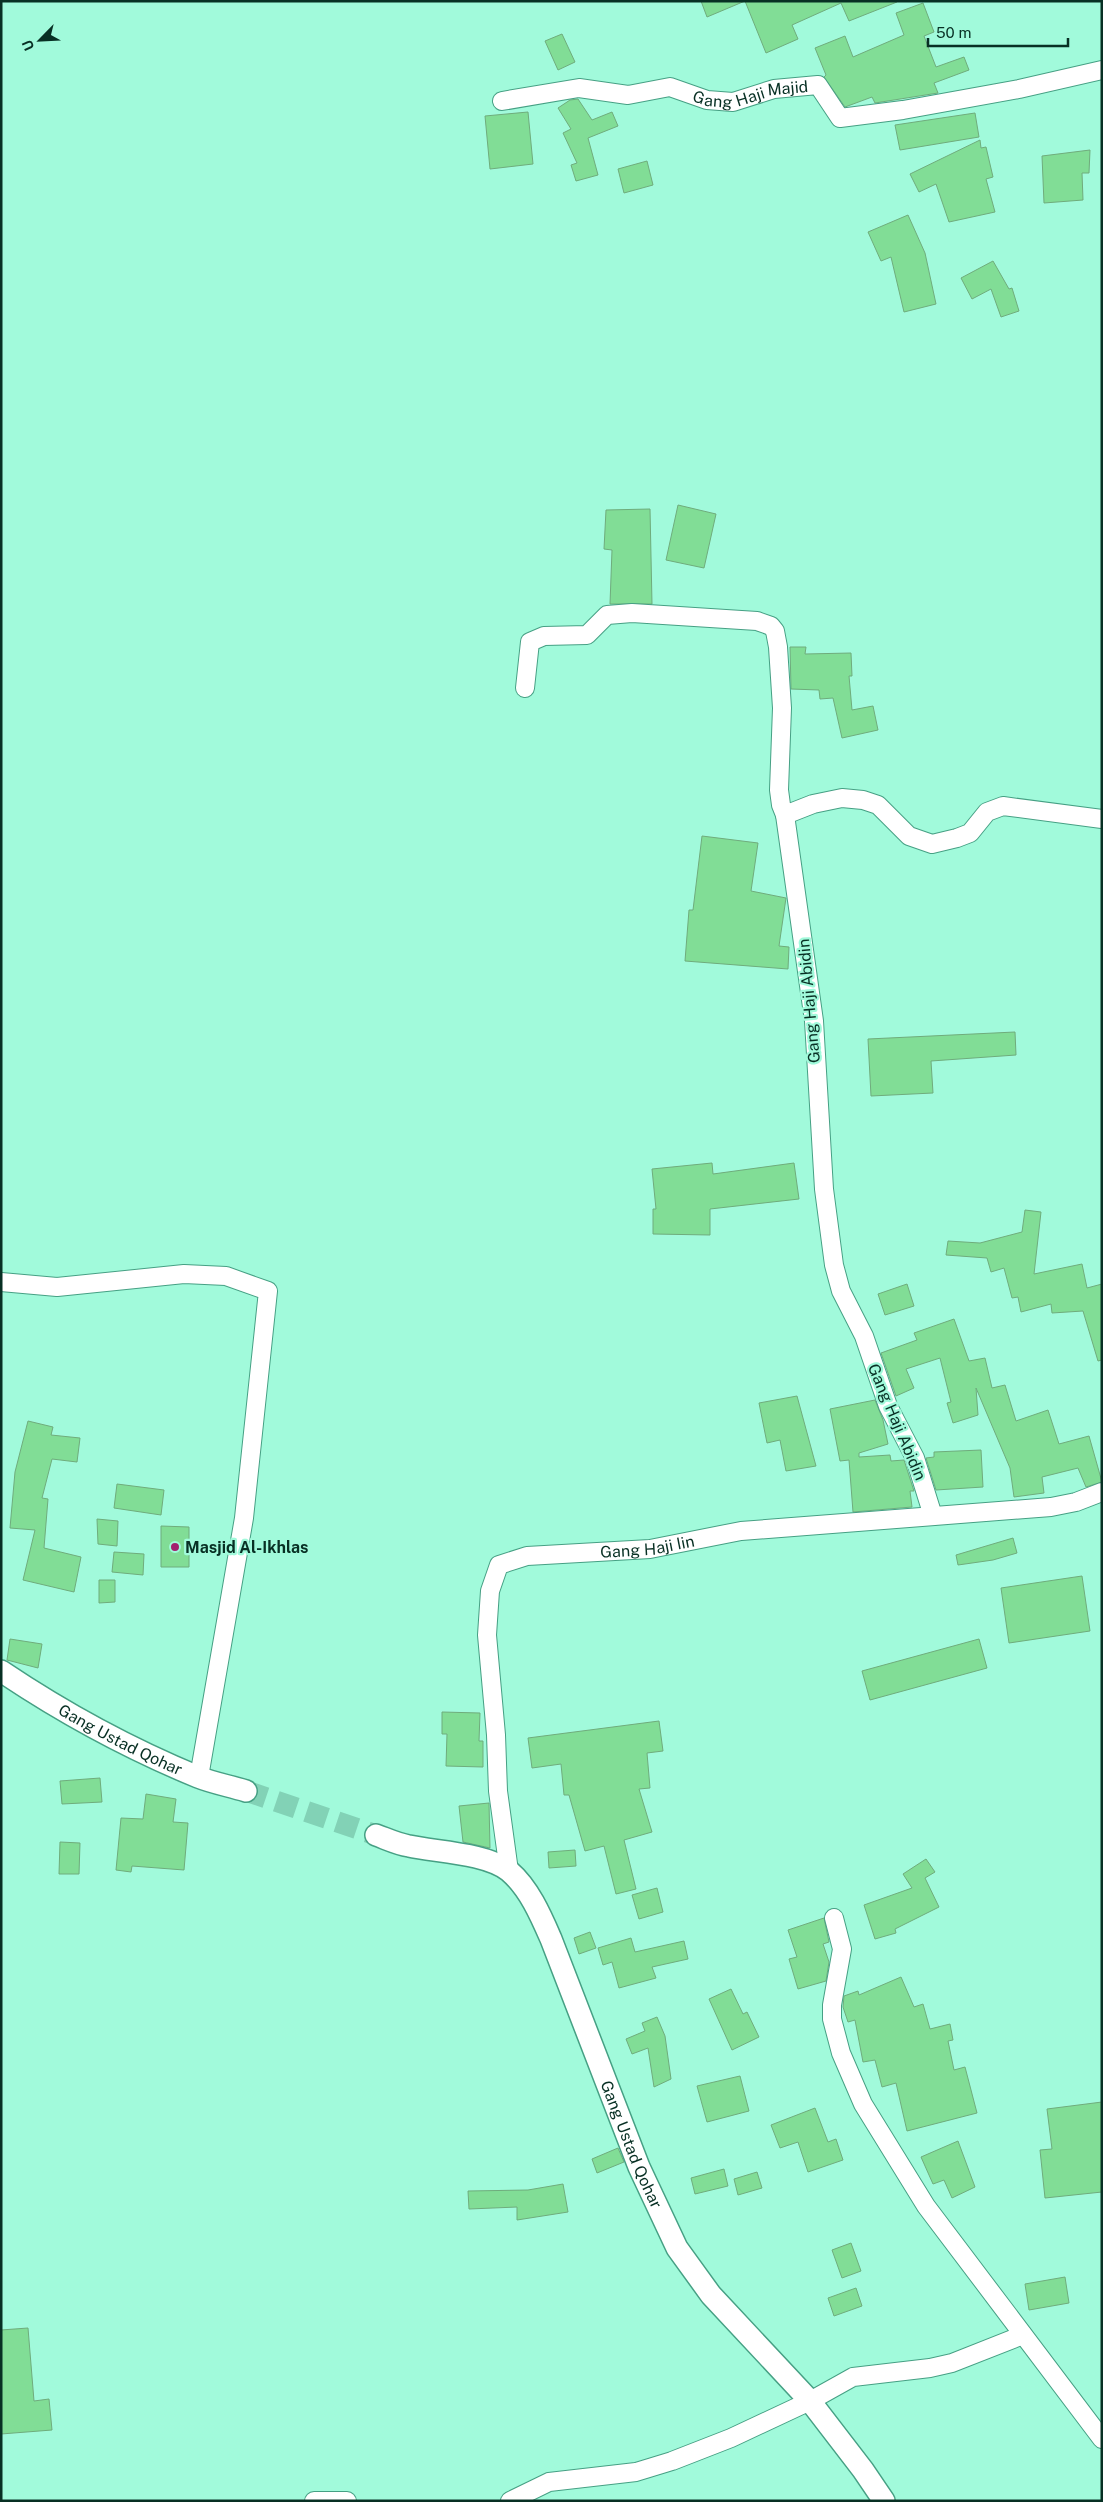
<svg xmlns="http://www.w3.org/2000/svg" width="1103" height="2502" font-family="'Public Sans',sans-serif">
	<style>
		.building { fill: #81dd96; stroke: #6fac7c }
		.lines { fill: none; stroke-linecap: round; stroke-linejoin: round }
		.tertiary-tunnel { stroke: #82d2b6; stroke-width: 21; stroke-dasharray: 21 11; stroke-linecap: butt }
		.minor-casing { stroke: #46a084; stroke-width: 20 }
		.tertiary-casing { stroke: #46a084; stroke-width: 24 }
		.minor { stroke: #fff; stroke-width: 18 }
		.tertiary { stroke: #fff; stroke-width: 21 }
		.poi-dot { fill: #a31f6e; stroke: #a1fadb; stroke-width: 2 }
		.labels { text-anchor: middle; dominant-baseline: central; stroke-width: 4.5; stroke-linejoin: round; paint-order: stroke }
		.street-label { font-size: 16px; fill: #083024; stroke: #a1fadb }
		.poi-label { font-size: 16px; font-weight: bold; fill: #083024; stroke: #a1fadb; text-anchor: start }
	</style>
	<rect width="100%" height="100%" fill="#a1fadb"/>
	<path class="building" d="M701,1H897V2L849,21L841,3L792,25L798,39L766,53L745,1L707,17Z
		M923,3L934,32L924,36L936,67L964,57L969,70L934,83L938,93L875,103L872,97L845,107L824,77L826,75L815,48L845,36L853,57L904,35L896,13Z
		M562,34L575,62L558,70L545,41Z
		M578,99L592,120L612,112L618,126L588,138L598,175L576,181L571,165L577,163L563,133L571,129L558,108L570,100Z
		M528,112L533,164L490,169L485,116Z
		M975,113L979,137L900,150L895,125Z
		M980,140L981,148L986,147L993,177L986,179L995,212L949,222L936,184L919,192L910,174Z
		M1090,150L1089,173H1082L1083,200L1044,203L1042,156Z
		M647,161L653,185L624,193L618,169Z
		M908,215L925,253L936,304L904,312L891,257L881,261L868,232Z
		M993,261L1009,289L1012,288L1019,311L1001,317L991,289L972,299L961,278Z
		M678,505L716,514L704,568L666,560Z
		M650,509L652,604H610L612,550L604,549L606,510Z
		M790,647H806L805,654L851,653L852,676H849L852,710L873,706L878,730L842,738L833,698L820,699L819,690L791,689Z
		M702,836L758,843L751,891L786,898L779,946L789,947L788,969L685,961L689,910H693Z
		M1015,1032L1016,1055L931,1061L933,1093L871,1096L868,1039Z
		M712,1163L713,1174L794,1163L799,1199L710,1209V1235L653,1234V1209H656L652,1169Z
		M1025,1210L1041,1212L1034,1274L1082,1264L1087,1288L1102,1284V1360L1098,1361L1083,1311L1052,1313L1051,1304L1021,1312L1018,1297L1012,1298L1004,1268L991,1272L987,1258L946,1255L948,1241L980,1243L1022,1232Z
		M907,1284L914,1306L885,1315L878,1294Z
		M954,1319L969,1361L985,1358L992,1388L1005,1385L1016,1421L1048,1410L1059,1444L1089,1436L1102,1482L1086,1487L1078,1468L1042,1477L1044,1493L1014,1497L1010,1468L976,1388L978,1415L953,1423L947,1403L951,1402L940,1358L906,1369L914,1388L896,1396L881,1353L917,1340L914,1333Z
		M797,1396L816,1466L786,1471L780,1440L767,1443L759,1403Z
		M875,1400L883,1420L888,1444L859,1453V1457L890,1455L891,1461L904,1460L914,1491H910L912,1507L853,1512L849,1460L840,1461L830,1409Z
		M28,1421L53,1427L51,1435L80,1438L77,1462L52,1459L42,1498L48,1499L44,1548L81,1557L74,1592L23,1580L35,1530L10,1528L15,1472Z
		M981,1450L983,1487L936,1490L926,1458L934,1457V1452Z
		M117,1484L164,1490L161,1515L114,1508Z
		M97,1519L118,1521L117,1546L98,1544Z
		M161,1526L189,1527V1567H161Z
		M1013,1538L1017,1553L993,1560L958,1565L956,1555Z
		M114,1552L144,1554L143,1575L112,1572Z
		M1082,1576L1090,1631L1009,1643L1001,1588Z
		M99,1580H115V1602L99,1603Z
		M10,1639L42,1644L38,1668L7,1660Z
		M979,1639L987,1668L870,1700L862,1671Z
		M442,1712L480,1713L479,1741H483V1767L446,1766L447,1734H442Z
		M659,1721L663,1751L647,1753L650,1788L639,1789L652,1832L624,1840L636,1889L616,1894L604,1846L585,1851L569,1795H564L561,1764L532,1768L528,1738Z
		M100,1778L102,1802L62,1804L60,1781Z
		M146,1794L176,1799L173,1822L188,1823L184,1870L132,1866L131,1872L116,1870L121,1818L143,1819Z
		M489,1803L490,1848L463,1842L459,1806Z
		M60,1842L80,1843L79,1874H59Z
		M575,1850L576,1866L549,1868L548,1852Z
		M926,1859L935,1872L925,1878L939,1907L895,1929L896,1933L875,1939L864,1905L912,1888L903,1874Z
		M657,1888L663,1912L639,1919L632,1895Z
		M824,1918L829,1942L823,1944L829,1962L826,1981L798,1989L789,1959L797,1957L788,1930Z
		M590,1932L596,1948L579,1954L574,1938Z
		M631,1938L635,1952L684,1941L688,1959L652,1967L656,1978L619,1988L612,1962L603,1965L598,1948Z
		M901,1977L914,2007L923,2004L930,2029L950,2024L953,2040L948,2041L954,2070L965,2067L977,2113L907,2131L896,2083L882,2087L875,2060L863,2062L855,2020L848,2022L843,2007L844,1996L858,1991L859,1995Z
		M731,1989L743,2014L747,2012L759,2037L732,2050L709,1999Z
		M657,2017L665,2036L671,2079L654,2087L648,2048L632,2054L626,2039L645,2031L642,2023Z
		M740,2076L749,2111L707,2122L697,2086Z
		M1102,2102V2192L1045,2198L1040,2150L1052,2149L1047,2109Z
		M815,2108L828,2142L836,2139L843,2160L808,2172L798,2142L780,2148L771,2125Z
		M958,2141L975,2187L952,2198L944,2180L933,2184L921,2157Z
		M618,2148L624,2162L597,2173L592,2159Z
		M724,2169L728,2186L695,2194L691,2178Z
		M757,2172L762,2188L738,2195L734,2179Z
		M563,2184L568,2212L517,2220V2207L469,2209L468,2191L528,2190Z
		M851,2243L861,2271L842,2278L832,2250Z
		M1065,2277L1069,2303L1029,2310L1025,2284Z
		M856,2288L862,2306L834,2316L828,2298Z
		M28,2328L34,2401L49,2399L52,2430L1,2434V2330Z"/>
	<g class="lines">
		<path class="tertiary-tunnel" d="M246,1791L376,1835"/>
		<defs>
			<g id="minor">
				<path id="s1" d="M502,101L579,88L628,95L670,87L707,100L733,102L774,89L818,85L840,118L903,110L1019,89L1102,70"/>
				<path d="M525,688L530,642L544,636L587,635L607,615L632,613L757,621L771,626L775,631L778,647L782,708L779,790L781,805L785,815"/>
				<path d="M1,1282L57,1287L184,1274L226,1276L268,1291L244,1518L199,1777"/>
				<path d="M933,1516L915,1458L888,1406L864,1336L841,1291L834,1265L824,1189L814,1021L785,815L813,804L842,798L863,800L878,805L909,836L932,844L957,838L970,833L987,812L1003,806L1102,819"/>
				<path id="s2" d="M509,1871L498,1791L496,1735L487,1635L490,1591L499,1565L527,1556L650,1549L741,1531L1051,1507L1076,1502L1102,1492"/>
				<path d="M834,1918L842,1949L832,2005V2019L841,2053L863,2104L926,2206L1102,2439"/>
				<path d="M314,2501H347"/>
				<path d="M510,2501L549,2482L636,2472L672,2461L731,2438L810,2401L853,2377L930,2368L952,2363L1023,2335"/>
			</g>
			<g id="tertiary">
				<path id="s3" d="M1,1671C62,1712 130,1749 198,1777C213,1783 230,1786 246,1791"/>
				<path id="s4" d="M376,1835C387,1839 397,1844 409,1846C437,1852 486,1853 509,1871C529,1888 541,1916 551,1939L639,2167L677,2248L711,2295L810,2401L863,2470L884,2501"/>
			</g>
		</defs>
		<use href="#minor" class="minor-casing"/>
		<use href="#tertiary" class="tertiary-casing"/>
		<use href="#minor" class="minor"/>
		<use href="#tertiary" class="tertiary"/>
	</g>
	<circle class="poi-dot" cx="175" cy="1547" r="5"/>
	<g class="labels">
		<g class="street-label">
			<text stroke="none"><textPath href="#s1" startOffset="254">Gang Haji Majid</textPath></text>
			<text transform="translate(809 1001) rotate(-95)">Gang Haji Abidin</text>
			<text transform="translate(897 1422) rotate(67)">Gang Haji Abidin</text>
			<text stroke="none"><textPath href="#s2" startOffset="459">Gang Haji Iin</textPath></text>
			<text stroke="none"><textPath href="#s3" startOffset="138">Gang Ustad Qohar</textPath></text>
			<text stroke="none"><textPath href="#s4" startOffset="440">Gang Ustad Qohar</textPath></text>
		</g>
		<g class="poi-label">
			<text x="185" y="1547">Masjid Al-Ikhlas</text>
		</g>
	</g>
	<rect width="1103" height="2502" fill="none" stroke="#083024" stroke-width="5"/>
	<g transform="translate(40 40) rotate(246)" stroke="#a1fadb" stroke-width="4" paint-order="stroke">
	<path d="M0-4L9 19L0 12L-9 19Z" fill="#083024"/>
	<text y="-8" font-size="14" font-weight="bold" text-anchor="middle" fill="#083024">U</text>
	</g>
	<path d="M928 38v8h140v-8" fill="none" stroke="#083024" stroke-width="2.5"/>
	<text x="936" y="38" font-size="15" fill="#083024" stroke="#a1fadb" stroke-width="4" paint-order="stroke">50 m</text>
</svg>
